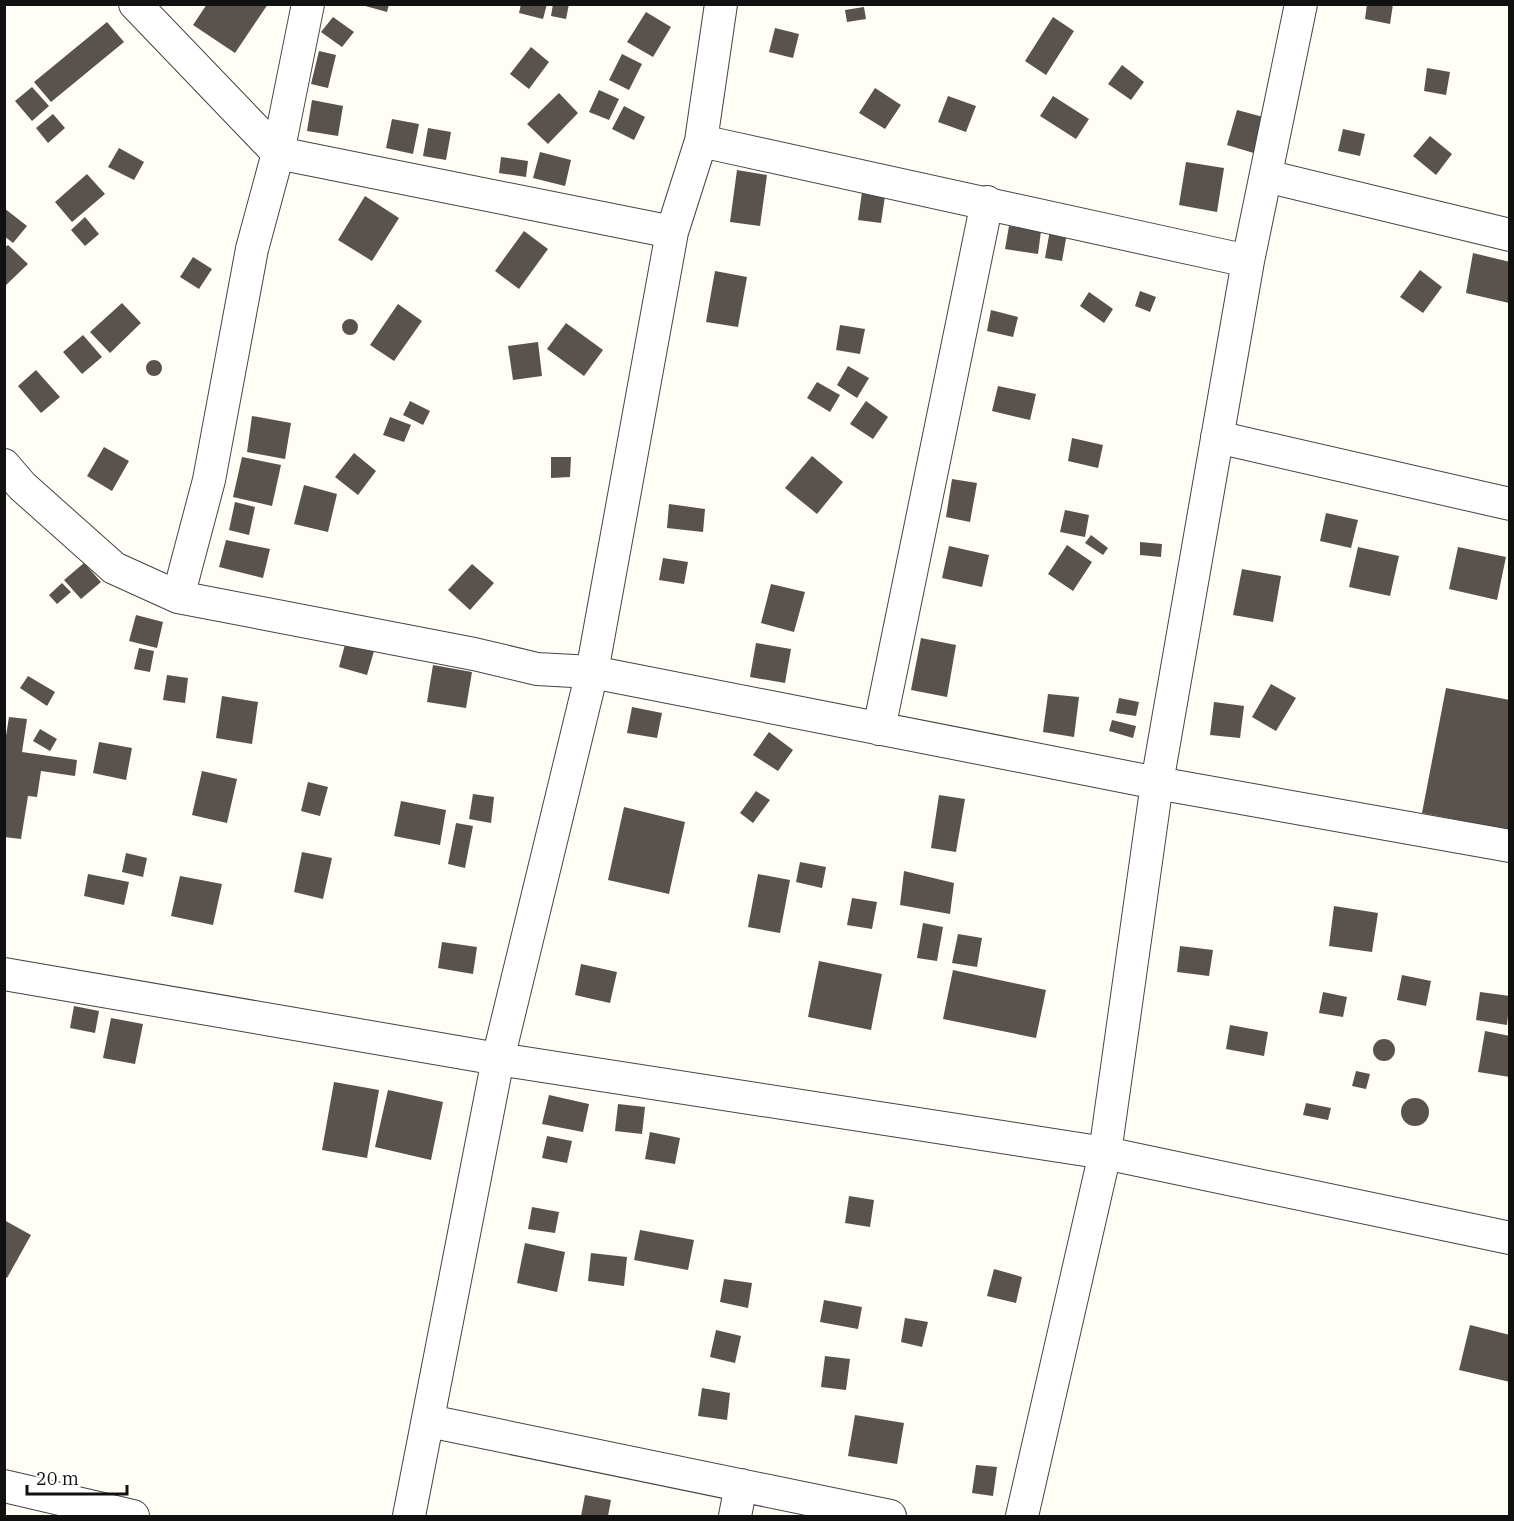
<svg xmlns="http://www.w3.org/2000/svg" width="1514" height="1521" font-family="'IBM Plex Serif',serif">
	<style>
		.building { fill: #5a524d }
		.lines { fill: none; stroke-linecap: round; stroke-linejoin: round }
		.street-casing { stroke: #444; stroke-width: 34 }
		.street { stroke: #fff; stroke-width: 32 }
	</style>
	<rect width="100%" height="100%" fill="#fffdf5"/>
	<path class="building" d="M207,4H268L235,53L193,25Z
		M358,4H389L387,12Z
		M521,4H547L543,19L519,13Z
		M553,4H569L566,19L551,16Z
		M1367,4H1393L1390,24L1365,19Z
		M864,7L866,19L847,22L845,10Z
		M646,12L671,27L653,57L627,42Z
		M333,17L354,32L342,47L321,32Z
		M1053,17L1074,31L1046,75L1025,61Z
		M107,22L124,42L51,102L34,82Z
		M775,28L799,34L793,58L769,52Z
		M531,47L549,62L529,89L510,74Z
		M319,51L336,55L328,88L311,84Z
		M622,54L642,64L629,90L609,80Z
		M1122,65L1144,82L1131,100L1108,84Z
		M1427,68L1450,72L1446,95L1424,91Z
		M32,87L49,106L32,121L15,101Z
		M875,88L901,105L885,129L859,113Z
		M599,90L619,99L609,120L589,112Z
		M559,93L578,113L548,144L527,124Z
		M948,96L976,106L966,132L938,122Z
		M1053,96L1089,119L1076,139L1040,116Z
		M312,100L343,106L338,136L307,131Z
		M624,106L645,117L634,140L612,129Z
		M1237,110L1267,118L1257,154L1227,145Z
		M53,114L65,128L48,143L36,128Z
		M392,119L419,124L413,154L386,148Z
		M428,128L451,132L446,160L423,156Z
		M1343,129L1365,134L1360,156L1338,151Z
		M1430,136L1452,154L1436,175L1413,156Z
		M119,148L144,162L134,180L108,167Z
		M540,152L571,160L565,186L533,178Z
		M501,157L528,161L526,177L499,173Z
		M1186,162L1224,168L1217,212L1179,205Z
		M737,170L767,175L760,226L730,222Z
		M87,174L105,194L72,222L55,202Z
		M862,192L885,196L881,223L858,220Z
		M365,196L399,218L372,261L338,240Z
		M4,208L27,226L13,243L4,236Z
		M85,217L99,234L85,246L71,230Z
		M1009,226L1041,231L1038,254L1005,249Z
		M1050,230L1067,233L1062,261L1045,258Z
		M524,231L548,249L519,289L495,271Z
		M8,245L28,264L4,287V248Z
		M1473,253L1510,262L1509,303L1466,293Z
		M193,257L212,269L199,289L180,277Z
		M1420,270L1442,287L1423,313L1400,297Z
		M715,271L747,277L738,327L706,322Z
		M1140,291L1156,297L1150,312L1135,306Z
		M1089,292L1113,309L1104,323L1080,306Z
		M122,303L141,323L110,353L90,332Z
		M398,304L422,321L394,361L370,345Z
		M991,310L1018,317L1013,337L987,331Z
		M342 327a8 8 0 1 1 16 0a8 8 0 1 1-16 0Z
		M566,323L603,350L584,376L547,349Z
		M840,325L865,329L860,354L836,350Z
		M83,335L102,357L82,374L63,352Z
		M538,342L542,376L513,380L508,346Z
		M146 368a8 8 0 1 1 16 0a8 8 0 1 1-16 0Z
		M848,366L869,378L857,398L837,385Z
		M36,370L60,397L41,413L18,386Z
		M817,382L840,395L830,412L807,398Z
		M998,386L1036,394L1030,420L992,411Z
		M410,401L430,411L423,425L403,415Z
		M866,401L888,417L873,439L850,424Z
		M252,416L291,423L285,459L247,452Z
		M390,417L411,425L404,442L383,435Z
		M1072,438L1103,445L1098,468L1068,461Z
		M104,447L129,461L112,491L87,476Z
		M354,453L376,471L358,495L335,477Z
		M812,456L843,482L817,514L785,488Z
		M242,457L281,465L272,506L233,497Z
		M551,457H571L570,477L551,478Z
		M952,479L977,483L970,522L946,517Z
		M304,485L337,494L328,532L294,524Z
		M235,502L255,507L249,535L229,530Z
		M669,504L705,509L703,532L667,528Z
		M1065,510L1089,515L1085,537L1060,532Z
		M1326,513L1358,520L1351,548L1320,541Z
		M1091,535L1108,548L1103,555L1085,543Z
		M226,540L270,549L263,578L219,567Z
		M1140,542L1162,544L1161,557L1140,555Z
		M1067,545L1092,562L1073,591L1048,574Z
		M949,546L989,555L982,587L942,578Z
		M1358,547L1399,556L1390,596L1349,587Z
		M1458,547L1506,557L1497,600L1449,589Z
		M663,558L688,562L684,584L659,580Z
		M84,563L101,582L81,599L64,580Z
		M472,564L494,583L470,610L448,590Z
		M1242,569L1281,576L1273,622L1233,615Z
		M62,583L71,592L57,604L49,595Z
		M771,584L805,592L794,632L761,623Z
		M136,615L163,622L157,648L129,641Z
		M348,633L377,641L367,675L339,667Z
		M921,638L956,645L947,697L911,690Z
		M756,643L791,649L785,683L750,677Z
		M139,648L154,651L150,672L134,669Z
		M433,665L472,672L466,708L427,702Z
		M167,675L188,678L185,703L163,700Z
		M28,676L55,692L47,706L20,688Z
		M1271,684L1296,698L1276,731L1252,717Z
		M1446,688L1510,700V830L1422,813Z
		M1048,694L1079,697L1074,737L1043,732Z
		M222,696L258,702L252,744L216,738Z
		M1119,698L1139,702L1136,716L1116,713Z
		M1214,702L1244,706L1240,738L1210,735Z
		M632,707L662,713L657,738L627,733Z
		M9,717L27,719L22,752L77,760L75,776L41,771L37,797L28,796L21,839L4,837V748Z
		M1112,720L1136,726L1133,738L1109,731Z
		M40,729L57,739L50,751L33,741Z
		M769,732L793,750L778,771L753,755Z
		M99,742L132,748L126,780L93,773Z
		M202,771L237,779L227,823L192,815Z
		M308,782L328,787L320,816L301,811Z
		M756,791L770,800L753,823L740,813Z
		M473,794L494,797L491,823L469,819Z
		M939,795L965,799L956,852L931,848Z
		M401,801L446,810L440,845L394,836Z
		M624,807L685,822L669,894L608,880Z
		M456,823L473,826L465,868L448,864Z
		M302,852L332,858L323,899L294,892Z
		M126,853L147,858L143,877L122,872Z
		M800,862L826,867L822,888L796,882Z
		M904,871L954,883L950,914L900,905Z
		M88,874L129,882L124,905L84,896Z
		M758,874L790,880L780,933L748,927Z
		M180,876L222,884L213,925L171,916Z
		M852,898L877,902L872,929L847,925Z
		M1334,906L1378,913L1372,952L1329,946Z
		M923,923L943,927L937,961L917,958Z
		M958,934L982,938L977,967L952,963Z
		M442,942L477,947L473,974L438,968Z
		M1180,946L1213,950L1209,976L1177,972Z
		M819,961L882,974L871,1030L808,1017Z
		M581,964L617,972L610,1003L575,995Z
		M953,970L1046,990L1036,1038L943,1019Z
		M1402,975L1431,981L1426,1006L1397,1000Z
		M1323,992L1347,997L1343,1017L1319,1013Z
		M1480,992L1510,996L1507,1025L1476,1020Z
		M74,1006L99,1011L95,1033L70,1028Z
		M111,1018L143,1024L135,1064L103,1058Z
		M1230,1025L1268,1032L1264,1056L1226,1049Z
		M1485,1031L1510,1036V1077L1478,1072Z
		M1373 1050a11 11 0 1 1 22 0a11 11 0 1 1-22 0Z
		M1356,1071L1370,1074L1366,1089L1352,1086Z
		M334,1082L379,1090L367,1158L322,1150Z
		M388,1090L443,1102L431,1160L375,1147Z
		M549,1095L589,1104L583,1132L542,1124Z
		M1401 1112a14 14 0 1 1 28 0a14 14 0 1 1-28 0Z
		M1306,1103L1331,1108L1328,1120L1303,1115Z
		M618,1104L645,1107L642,1134L615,1131Z
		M650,1132L680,1138L675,1164L645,1159Z
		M547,1136L572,1141L567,1163L542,1158Z
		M849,1196L874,1200L870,1227L845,1223Z
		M532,1207L559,1212L555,1233L528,1229Z
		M4,1220L31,1235L7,1278L4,1276Z
		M640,1230L694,1240L688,1270L634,1260Z
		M525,1243L565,1252L557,1292L517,1283Z
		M591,1253L627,1257L624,1286L588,1281Z
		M994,1269L1022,1277L1016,1303L987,1296Z
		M724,1279L752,1283L748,1308L720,1302Z
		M824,1300L862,1307L858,1329L820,1322Z
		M905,1318L928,1322L922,1347L901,1342Z
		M1470,1325L1510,1335V1382L1459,1370Z
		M716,1330L741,1336L735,1363L710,1357Z
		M825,1356L850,1359L846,1390L821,1387Z
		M702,1388L730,1393L727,1420L698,1416Z
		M855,1415L904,1423L897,1464L848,1456Z
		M976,1465L997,1467L993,1496L972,1493Z
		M585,1495L611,1500L608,1516H581Z"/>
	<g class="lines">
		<defs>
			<path id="street" d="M135,4L278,153L672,232
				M701,141L1248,261
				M1266,176L1510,235
				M1217,437L1510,504
				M4,465L22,486L114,568L178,597L209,480L252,249L278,153L308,4
				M178,597L474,654L537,669L592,672L1157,783L1510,846
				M879,729L987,202
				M4,974L498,1059L1105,1153L1510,1238
				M429,1421L890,1516
				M4,1486L133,1516
				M409,1516L498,1059L592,672L672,232L701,141L721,4
				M735,1516L741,1485
				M1022,1516L1105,1153L1157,783L1248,261L1301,4"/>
		</defs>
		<use href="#street" class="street-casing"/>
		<use href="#street" class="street"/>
	</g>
	<rect width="1514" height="1521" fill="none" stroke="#111111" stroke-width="12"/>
	<path d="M27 1485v9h100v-9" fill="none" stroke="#111111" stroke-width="3"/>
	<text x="36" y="1485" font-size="18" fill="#111111" stroke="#ffffff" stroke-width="4.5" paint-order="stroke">20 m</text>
</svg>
